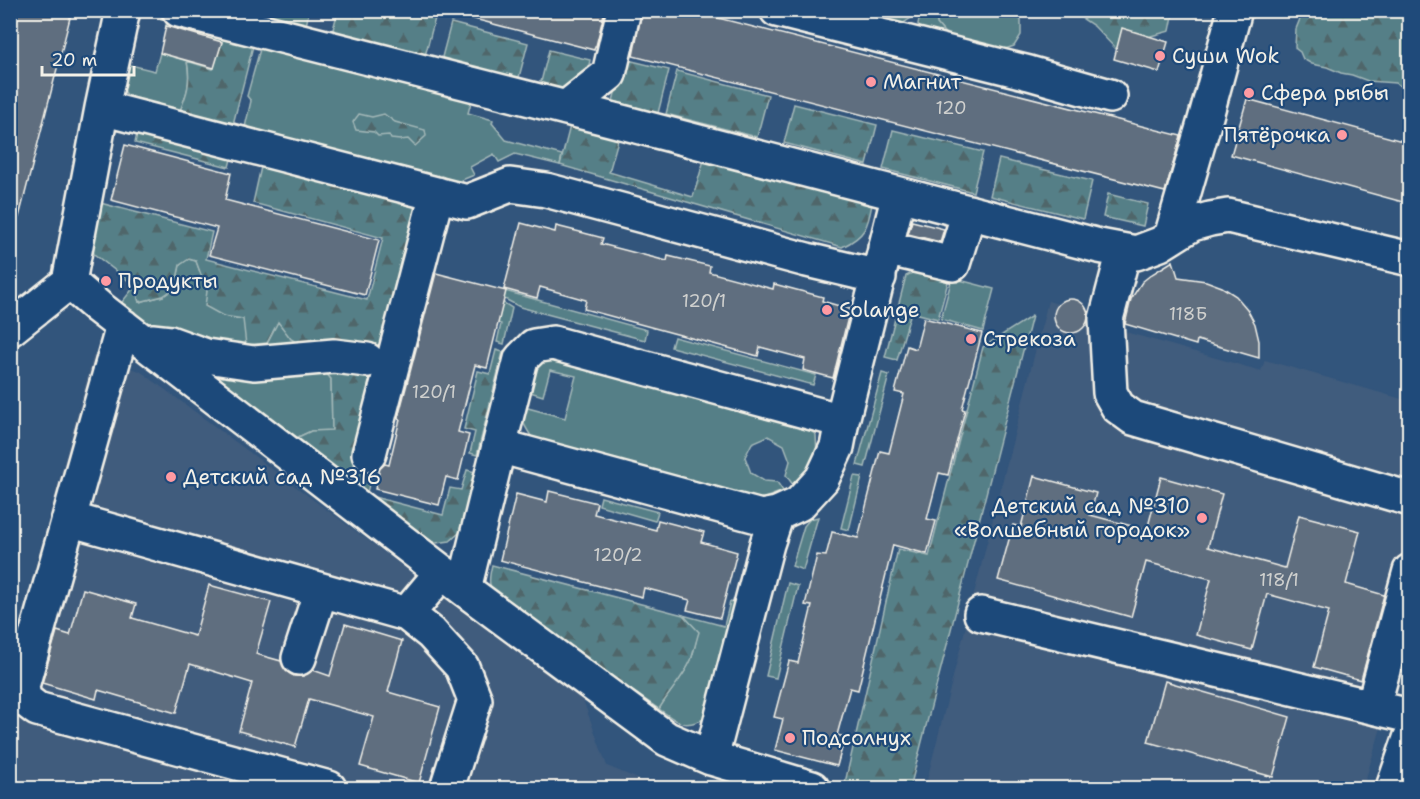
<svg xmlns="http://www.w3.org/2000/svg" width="1420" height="799" font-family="'Shantell Sans',sans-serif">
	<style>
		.built { fill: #405c7d }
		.green { fill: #547f87; stroke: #a4b8b8; stroke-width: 1.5 }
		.forest { fill: url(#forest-firs); stroke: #a4b8b8; stroke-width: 1.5 }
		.building { fill: #5f6e7f; stroke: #f4f1e8; stroke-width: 1.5 }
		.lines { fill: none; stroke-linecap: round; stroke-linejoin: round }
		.minor-casing { stroke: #f4f1e8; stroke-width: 38 }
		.minor { stroke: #1f4a7a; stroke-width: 33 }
		.poi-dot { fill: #ff9aa2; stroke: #1f4a7a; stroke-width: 2 }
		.labels { text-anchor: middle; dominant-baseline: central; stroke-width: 4.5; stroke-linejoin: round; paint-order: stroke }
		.number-label { font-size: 18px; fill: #cfd0ce }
		.poi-label { font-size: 21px; fill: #f4f1e8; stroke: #1f4a7a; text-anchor: start }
	</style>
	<defs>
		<pattern id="forest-firs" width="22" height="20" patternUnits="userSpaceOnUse" patternTransform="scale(1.5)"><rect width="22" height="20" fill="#547f87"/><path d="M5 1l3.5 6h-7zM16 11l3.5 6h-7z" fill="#4f666a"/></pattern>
	</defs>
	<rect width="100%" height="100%" fill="#32557c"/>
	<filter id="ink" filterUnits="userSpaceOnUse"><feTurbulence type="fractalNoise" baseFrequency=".0167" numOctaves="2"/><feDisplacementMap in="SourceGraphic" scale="12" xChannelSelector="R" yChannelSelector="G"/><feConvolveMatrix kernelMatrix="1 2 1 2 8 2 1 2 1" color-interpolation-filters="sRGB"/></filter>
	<g filter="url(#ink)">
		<path class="built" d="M1048,301L1058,304L1053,314L1054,320L1060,330L1066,332H1077L1082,329L1086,325L1088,314L1123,324L1122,331L1261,371L1265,360L1409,401V634L1363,788H925Z
			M93,356L140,371L583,700L607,766L660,788H11V657Z"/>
		<path class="green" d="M1007,10L1011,12L1021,20V35L1014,46L1002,50L947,36L937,24L936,11Z
			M262,42L472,99L468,113L493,120L492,123L506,140L562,155L560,165L515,154L499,162L494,154L470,167L474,175L440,189L243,136L251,101L247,96Z
			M160,53L187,61C192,86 185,98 176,121C156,113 120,105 122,78C123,73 125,68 127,64L155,71Z
			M188,259L196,261L207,291L223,316L243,319L278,321L291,339L305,347L331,379L332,431H311L294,439L118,307L135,286L139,302L163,296L175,288L180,265Z
			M952,278L994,289L983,331L941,319Z
			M505,291L647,330L645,340L520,307L503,298Z
			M496,298L512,308L504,344L497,342L501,324L491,321Z
			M674,337L816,375L813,385L671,347Z
			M549,357L794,419L816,435L817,456L804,477L793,485L786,475L790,461L784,445L768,436L752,443L745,457L751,473L764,481L777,482L783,491L762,499L731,500L533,439C526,428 519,420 524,407L565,418L576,376L550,370L543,396L530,392L536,369Z
			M882,373L889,375L865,467L857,465Z
			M854,476L862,477L849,530L841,528Z
			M601,497L658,512L655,521L599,505Z
			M818,517L803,570L792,566L804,526L810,519Z
			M788,583L798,586L776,678L766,676Z
			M730,602L739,604L711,716C684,729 682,725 659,709C669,692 683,678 691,660C694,651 696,641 698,632L683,615L724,626Z"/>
		<path class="forest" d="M163,11L245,34L253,46L230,136L176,121C185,98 192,86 187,61L213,69L222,42L166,26L167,20L161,19Z
			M245,11H309L306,26Z
			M338,11H404L435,18L425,56L332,33Z
			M844,11H874L886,14L895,11H913L911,18L902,24Z
			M921,11H936L937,24L950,40L921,33L918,24Z
			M1071,11H1174L1170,31L1151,36L1136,63L1115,48L1094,26Z
			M1301,11H1409V92L1396,83L1368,81L1352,75L1341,73L1327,67L1312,64L1303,59L1300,52L1296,49L1295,47L1296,29L1302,14Z
			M451,23L528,43L518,81L441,61Z
			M549,50L590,60L587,75L565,92L540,86Z
			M624,59L669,70L658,113L613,101Z
			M677,71L768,95L757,137L666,114Z
			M794,104L877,125L867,165L784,143Z
			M359,114L372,117L384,114L395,122L425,130L426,136L415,146L408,139L400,140L391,139L389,135L378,136L374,132L356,130L353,122Z
			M571,122L622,126L609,172L693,197L707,150L874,194C868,222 870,234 842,247L560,165Z
			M893,130L983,152L973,192L883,169Z
			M137,134L231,159L229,167L135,143Z
			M999,159L1092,181L1083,219L990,196Z
			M261,167L416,207L421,221L376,459L367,492L374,497L443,515L450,488L461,490L467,470L475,472L460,532L450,541L436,543L425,540L294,439L311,431L332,430L331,379L305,347L291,339L278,322L267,343L246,345L243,319L223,316L205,306L207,291L196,261L189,259L180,265L175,288L163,296L139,302L135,286L94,254L89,225L100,203L212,232L206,259L367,300L383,238L253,203Z
			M1108,194L1148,204L1143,226L1103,217Z
			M918,270L949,278L938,319L911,312L897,360L885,357L906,276Z
			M1032,316L910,788H873L845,783L898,549L929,556L983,347Z
			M496,350L503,352L477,455L470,453L475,432L464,429L478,371L490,374Z
			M492,565L683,615L699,632C696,641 694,651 691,660C683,678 669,692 659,709L499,600C488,587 488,581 492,565Z"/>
		<path class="building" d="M10,10H72L19,217L10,215Z
			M475,10H605L596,46H595L594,50L474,19Z
			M642,10H687L1181,136L1165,192L633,56Z
			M166,26L222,42L214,68L160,53Z
			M1122,28L1168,42L1159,72L1114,59Z
			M1247,99L1410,143V204L1231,155Z
			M125,145L231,173L225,200L379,240L365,295L209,255L217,228L111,200Z
			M912,221L944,229L940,242L908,234Z
			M521,223L555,232L556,226L580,232L603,238L601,244L667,261L668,256L710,266L709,272L773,289L774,284L823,297L822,301L850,309L833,378L803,370L805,359L760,347L758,356L584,309L586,300L540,287L537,298L504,289Z
			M1173,261L1178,277L1206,281L1222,287L1236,296L1247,309L1255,324L1259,341V358L1197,340L1196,345L1125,324L1131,299L1142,282L1152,274Z
			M436,273L506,291L487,368L475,365L458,432L469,435L458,480L446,477L439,505L375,489L380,468L385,464L389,465L400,419L398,418Z
			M1054 316a17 17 0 1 1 34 0a17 17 0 1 1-34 0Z
			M924,318L982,333L962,409L965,410L948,475L939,473L927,519L936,521L927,554L893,545L858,690L850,688L837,735L845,737L837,766L775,750L783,719L774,717L789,661L798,663L812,606L805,605L817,555L826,556L832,532L858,538L880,451L889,453L904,394L895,392L907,346L916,349Z
			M1034,476L1096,493L1090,515L1147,530L1161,477L1222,494L1208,547L1285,568L1299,515L1360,531L1346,584L1384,595L1361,680L1314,667L1329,611L1267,594L1252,650L1196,635L1211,579L1146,562L1131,617L998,580L1013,525L1021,527Z
			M549,491L597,503L594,514L656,530L658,520L704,532L701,542L737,552L720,618L687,610L690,600L644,588L642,597L500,560L516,494L547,502Z
			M209,585L271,602L256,654L281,661L286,671L294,676H303L313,670L330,676L345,624L402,641L388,692L440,707L419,783L360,766L374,717L309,699L295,747L239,731L252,683L190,664L176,713L98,690L96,699L42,683L57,631L70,635L83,589L136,604L132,618L195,636Z
			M1165,681L1290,717L1273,777L1148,742Z"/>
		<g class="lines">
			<defs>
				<path id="minor" d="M179,10L610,119L1099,246L1136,253L1160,244L1192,224L1210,219L1228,216L1410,259
					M777,10L1029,73L1110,96
					M102,108L467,202L510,185L546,190L807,260L879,277
					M566,108L609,74L624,10
					M1171,237L1205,120L1235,10
					M885,248L953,264L969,212
					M1124,251L1106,319L1110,393L1118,407L1133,418L1410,499
					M69,282L98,307L464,589L667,739L711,758L812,788
					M123,326L22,686L24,699L37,709L329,788
					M10,329L69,282L102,108L123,10
					M152,341L170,343L206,356L254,363L334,356L367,360
					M369,454L437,194
					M777,514L761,517L499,446L521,359L534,346L553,343L842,421
					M69,519L407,614L442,572
					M464,589L499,446
					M407,614L431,633L462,667L475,700L447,788
					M981,614L1410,716
					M299,658L321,590
					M1373,707L1410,571
					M711,758L767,544L777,514L799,504L822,479L837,447L842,421L899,194
					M1393,788L1410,739"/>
			</defs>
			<use href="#minor" class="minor-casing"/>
			<use href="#minor" class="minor"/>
		</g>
	</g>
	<g class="poi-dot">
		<circle cx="1160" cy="56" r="6"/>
		<circle cx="871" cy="82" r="6"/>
		<circle cx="1249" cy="93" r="6"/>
		<circle cx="1342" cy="135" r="6"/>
		<circle cx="106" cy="281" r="6"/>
		<circle cx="827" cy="310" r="6"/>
		<circle cx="971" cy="339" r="6"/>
		<circle cx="171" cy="477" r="6"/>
		<circle cx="1202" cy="518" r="6"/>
		<circle cx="790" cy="738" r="6"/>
	</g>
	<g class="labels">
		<g class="number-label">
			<text x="951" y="108">120</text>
			<text x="704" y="301">120/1</text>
			<text x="1188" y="314">118Б</text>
			<text x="434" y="392">120/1</text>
			<text x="618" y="555">120/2</text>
			<text x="1279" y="580">118/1</text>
		</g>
		<g class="poi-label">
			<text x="1172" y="56">Суши Wok</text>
			<text x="883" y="82">Магнит</text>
			<text x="1261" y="93">Сфера рыбы</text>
			<text x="1330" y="135" text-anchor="end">Пятёрочка</text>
			<text x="118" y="281">Продукты</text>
			<text x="839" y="310">Solange</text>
			<text x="983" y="339">Стрекоза</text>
			<text x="183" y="477">Детский сад №316</text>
			<text x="1190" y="506" text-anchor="end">Детский сад №310<tspan x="1190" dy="24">«Волшебный городок»</tspan></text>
			<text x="802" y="738">Подсолнух</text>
		</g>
	</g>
	<rect width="1420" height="799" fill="none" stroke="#1f4a7a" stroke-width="36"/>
	<rect x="18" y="18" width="1384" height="763" fill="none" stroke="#f4f1e8" stroke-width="2" filter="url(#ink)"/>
	<path d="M42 66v9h92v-9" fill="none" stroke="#f4f1e8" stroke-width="3"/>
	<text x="51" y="66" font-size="18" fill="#f4f1e8" stroke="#1f4a7a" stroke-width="4.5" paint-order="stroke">20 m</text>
</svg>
